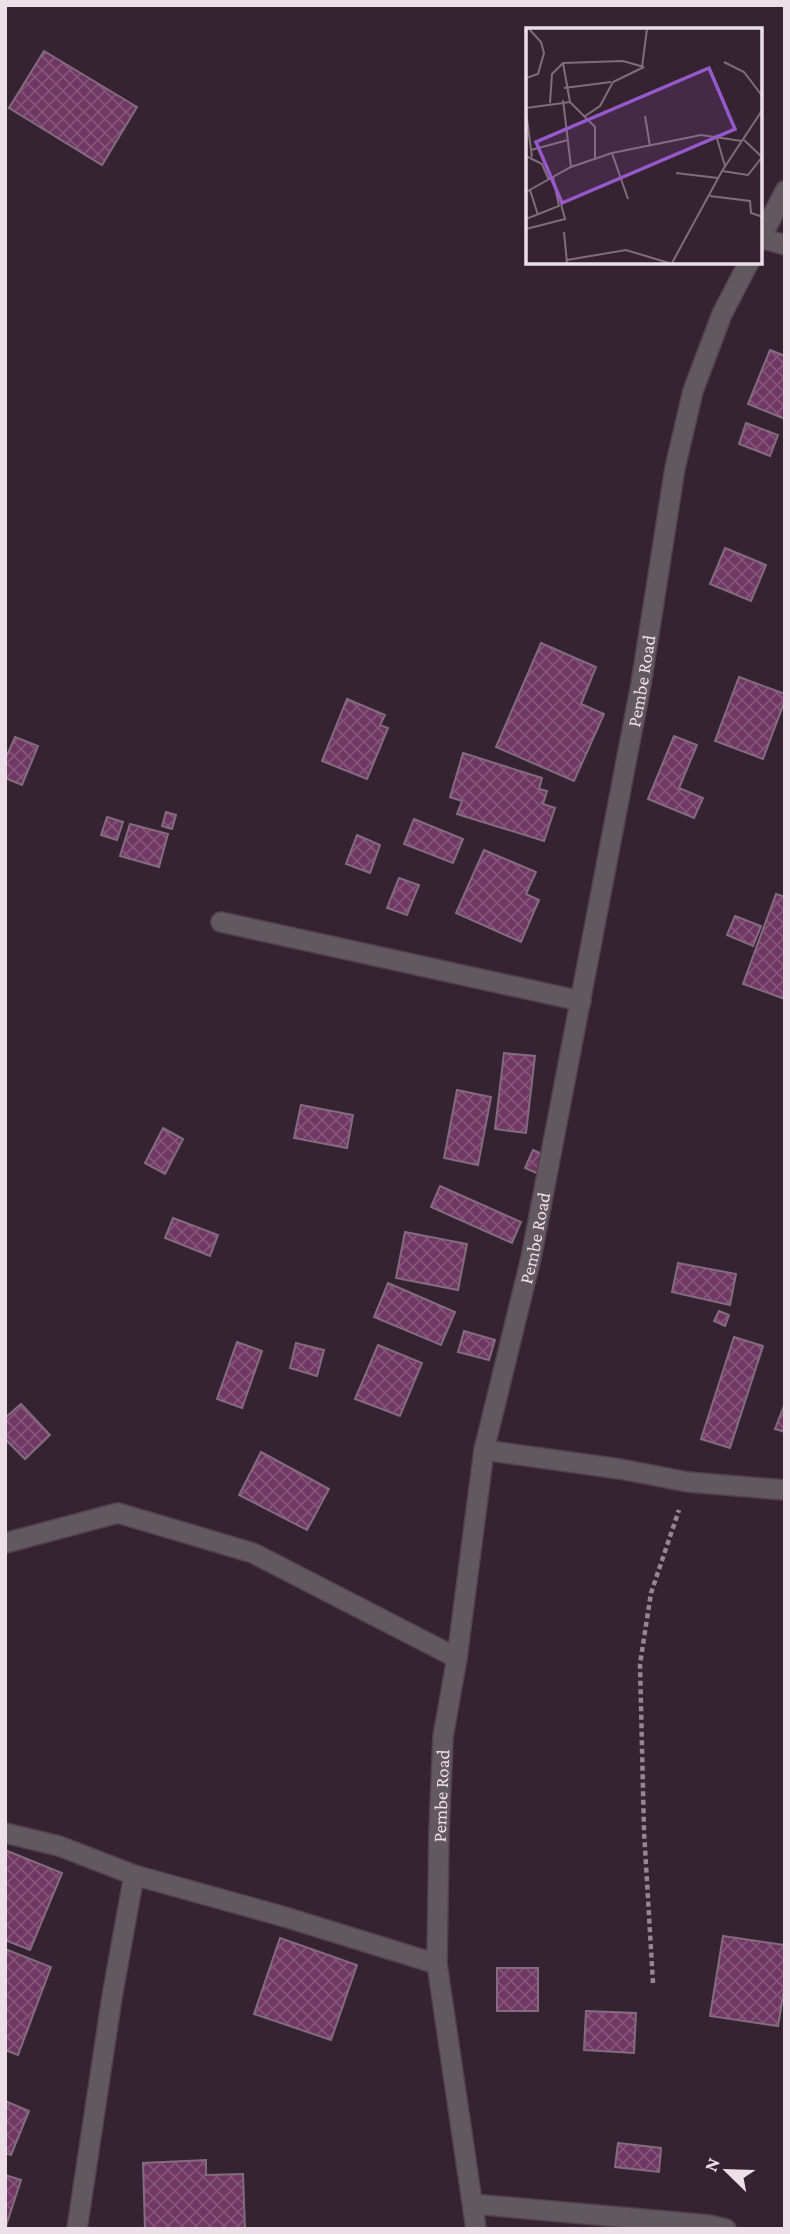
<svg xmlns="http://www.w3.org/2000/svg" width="790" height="2234" font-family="'Crimson Pro',serif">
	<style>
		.building { fill: url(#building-cross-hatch); stroke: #836c7d; stroke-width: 2 }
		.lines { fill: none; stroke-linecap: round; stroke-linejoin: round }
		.minor-casing { stroke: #53414e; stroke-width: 22 }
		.path { stroke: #968692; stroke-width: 4.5; stroke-dasharray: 5 3.5; stroke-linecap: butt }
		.minor { stroke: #62585f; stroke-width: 19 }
		.labels { text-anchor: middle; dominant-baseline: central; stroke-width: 6; stroke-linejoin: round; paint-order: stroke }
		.street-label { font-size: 19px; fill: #ecdfe8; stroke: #362331 }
		.inset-road { fill: none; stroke: #7f6e7a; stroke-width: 2 }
		.view { fill: #9759c9; fill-opacity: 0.15; stroke: #9759c9; stroke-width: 3.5 }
		.inset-edge { fill: none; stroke: #ecdfe8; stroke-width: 3.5 }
	</style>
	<defs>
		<pattern id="building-cross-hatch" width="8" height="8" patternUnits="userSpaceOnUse" patternTransform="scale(1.75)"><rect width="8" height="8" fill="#703764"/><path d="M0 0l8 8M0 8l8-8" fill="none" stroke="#85547a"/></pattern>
	</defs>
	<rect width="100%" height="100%" fill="#362331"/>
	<path class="building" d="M44,51L137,107L102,165L9,108Z
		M770,350L785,356V419L748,404Z
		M746,423L778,435L770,456L739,444Z
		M725,548L766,565L751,601L710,584Z
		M541,643L596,667L581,704L604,714L574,781L496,747Z
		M739,677L785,694V700L763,759L715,741Z
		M347,699L385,715L380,725L388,728L367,779L322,761Z
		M674,736L697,745L679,788L703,798L694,818L648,799Z
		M15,737L38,746L22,785L5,778V760Z
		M463,753L542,778L539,789L547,791L543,804L555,808L544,841L457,814L462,801L450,797Z
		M166,812L176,815L172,829L162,826Z
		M107,817L123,822L117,840L101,835Z
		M414,819L463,839L453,863L404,844Z
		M130,824L168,834L159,867L120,856Z
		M357,835L380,845L370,873L346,864Z
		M484,850L536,872L526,894L539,900L521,942L456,913Z
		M399,878L419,885L407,915L387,908Z
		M776,894L785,897V999L743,984Z
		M735,916L761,926L753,946L727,935Z
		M504,1053L535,1056L526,1133L495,1129Z
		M457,1090L491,1097L478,1165L444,1158Z
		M301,1105L353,1115L347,1148L294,1138Z
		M163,1128L183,1139L165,1174L145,1163Z
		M533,1150L549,1157L541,1175L525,1168Z
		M440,1186L521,1222L512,1243L431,1207Z
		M173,1218L218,1235L210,1256L165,1238Z
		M405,1232L467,1244L458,1290L396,1278Z
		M678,1263L736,1274L730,1305L672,1292Z
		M388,1283L455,1312L441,1345L374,1317Z
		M719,1311L729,1315L725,1326L714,1321Z
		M464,1331L495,1340L489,1360L458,1352Z
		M734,1337L763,1346L730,1448L701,1439Z
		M237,1342L262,1351L242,1408L217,1399Z
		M296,1343L324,1350L317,1376L290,1368Z
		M378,1345L422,1363L400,1416L355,1399Z
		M785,1403V1432L775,1429Z
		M21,1404L50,1435L25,1459L5,1439V1418Z
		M261,1452L329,1489L307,1530L239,1495Z
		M5,1850L62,1873L30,1950L5,1940Z
		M723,1936L785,1945V1984L778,2026L710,2016Z
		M280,1938L357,1965L331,2040L254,2014Z
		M5,1949L51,1967L18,2055L5,2050Z
		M497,1968H538V2011H497Z
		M586,2011L636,2013L634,2053L584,2050Z
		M5,2101L29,2111L11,2155L5,2153Z
		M618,2143L661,2148L659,2172L615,2167Z
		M206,2160V2175L243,2174L245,2229H145L143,2163Z
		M5,2175L21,2180L5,2229Z"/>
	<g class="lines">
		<defs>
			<g id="minor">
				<path d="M761,238L785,245"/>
				<path d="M760,240L785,191"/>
				<path d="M221,922L581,1001"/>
				<path d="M484,1450L620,1469L688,1482L785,1490"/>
				<path d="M5,1543L118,1513L253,1553L457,1658"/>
				<path d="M5,1833L59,1846L134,1875L285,1917L437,1964"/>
				<path d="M473,2204L709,2225L726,2229"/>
				<path d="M77,2229L112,1997L134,1875"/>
				<path id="s1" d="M476,2229L437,1964L439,1832L443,1737L457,1658L484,1450L531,1258L641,684L675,468L693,391L722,314L749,262"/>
			</g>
		</defs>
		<use href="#minor" class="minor-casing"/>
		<path class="path" d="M653,1983L644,1831L640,1664L651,1593L679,1510"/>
		<use href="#minor" class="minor"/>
	</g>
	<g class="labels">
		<g class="street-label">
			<text stroke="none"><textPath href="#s1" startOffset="1570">Pembe Road</textPath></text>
			<text stroke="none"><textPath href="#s1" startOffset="1003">Pembe Road</textPath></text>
			<text stroke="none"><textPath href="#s1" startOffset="436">Pembe Road</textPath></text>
		</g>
	</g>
	<g transform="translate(526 28)">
		<rect width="236" height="236" fill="#362331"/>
		<path class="inset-road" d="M198,34L218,44L237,69M37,35L44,74M116,39L121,1M0,50L12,46L18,25L15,14L3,1M38,60L85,54M37,72L45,139M24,75L26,46L37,35L97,33L118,39M0,80L44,74L69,99V130M0,84L6,129M59,88L74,78L87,54L118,39M119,88L124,118M190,107L199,138M218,112L236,129M5,122L42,112M86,125L102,171M0,128L16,136L23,152M196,143L222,147L237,128M150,145L192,150M4,162L12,187M0,164L45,139L86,125L175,107L216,113M184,168L224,173L225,185L237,189M0,191L33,178L27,149M0,201L39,191L35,176M38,204L41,235M41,232L100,222L143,235M146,235L196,143L237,81"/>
		<path class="view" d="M183,40L209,101L36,175L10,114Z"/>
		<rect width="236" height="236" class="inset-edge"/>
	</g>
	<rect width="790" height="2234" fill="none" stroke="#ecdfe8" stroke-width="14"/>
	<g transform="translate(727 2171) rotate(293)" stroke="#362331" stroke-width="5" paint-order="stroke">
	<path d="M0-5L12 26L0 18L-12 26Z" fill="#ecdfe8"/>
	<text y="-10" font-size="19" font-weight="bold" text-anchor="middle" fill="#ecdfe8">N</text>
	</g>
</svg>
